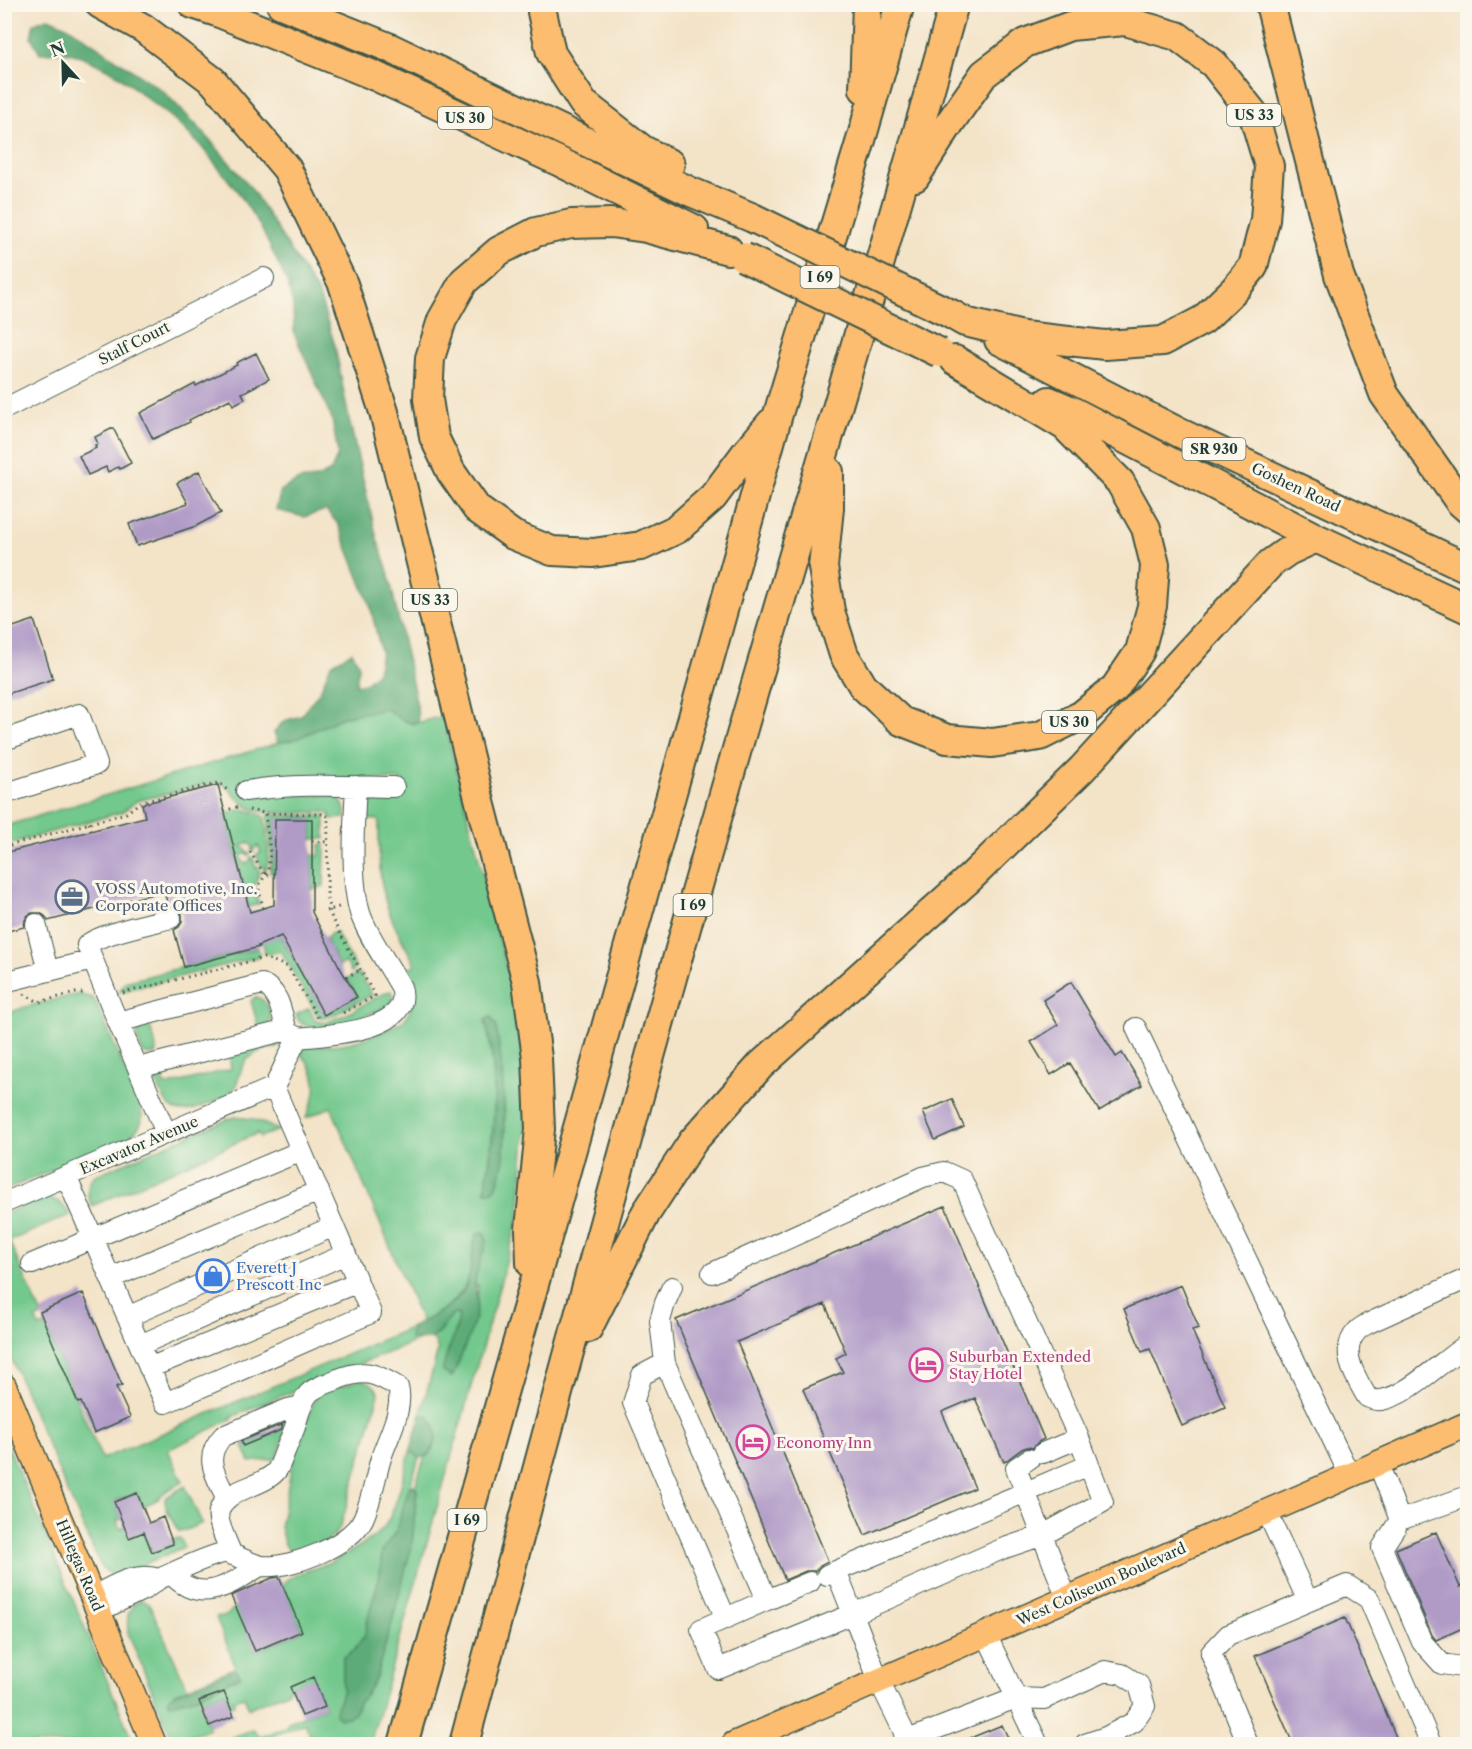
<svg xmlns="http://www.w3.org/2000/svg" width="1472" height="1749" font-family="'Libre Caslon Text',serif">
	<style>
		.green { fill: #72c88d; stroke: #488260; stroke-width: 1.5; fill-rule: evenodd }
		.forest { fill: #5dac78; stroke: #3e7456; stroke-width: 1.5 }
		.building { fill: #b09bc7 }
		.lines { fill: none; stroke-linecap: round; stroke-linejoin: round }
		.minor-casing { stroke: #3f564a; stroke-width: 22 }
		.major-casing { stroke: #3f564a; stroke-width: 27 }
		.highway-casing { stroke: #3f564a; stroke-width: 32 }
		.path { stroke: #3f564a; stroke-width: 3; stroke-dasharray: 1.5 4.5; stroke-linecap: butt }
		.minor { stroke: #fff; stroke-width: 20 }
		.major { stroke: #fcbd6f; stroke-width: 24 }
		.highway { stroke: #fcbd6f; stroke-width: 28 }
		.highway-bridge-casing { stroke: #3f564a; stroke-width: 32; stroke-linecap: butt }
		.highway-bridge { stroke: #fcbd6f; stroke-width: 28 }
		.labels { text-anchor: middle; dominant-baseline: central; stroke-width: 6; stroke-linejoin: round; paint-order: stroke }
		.shield { fill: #fbf7ec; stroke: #61756b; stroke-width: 1.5 }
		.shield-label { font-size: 14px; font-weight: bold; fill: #1f3d34 }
		.street-label { font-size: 15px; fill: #1f3d34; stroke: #fbf7ec }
		.service-label { font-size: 15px; fill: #4e5e75; stroke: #fbf7ec; text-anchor: start }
		.shop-label { font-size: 15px; fill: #366cbe; stroke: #fbf7ec; text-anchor: start }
		.hotel-label { font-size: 15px; fill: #b23c85; stroke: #fbf7ec; text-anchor: start }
	</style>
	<rect width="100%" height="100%" fill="#fbf7ec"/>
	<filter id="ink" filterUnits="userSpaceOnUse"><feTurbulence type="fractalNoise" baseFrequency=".0167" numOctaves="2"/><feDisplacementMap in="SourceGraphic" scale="12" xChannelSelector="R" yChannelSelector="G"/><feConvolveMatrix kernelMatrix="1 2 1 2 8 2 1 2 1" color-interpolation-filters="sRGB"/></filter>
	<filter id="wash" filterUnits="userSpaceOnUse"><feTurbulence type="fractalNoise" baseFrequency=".008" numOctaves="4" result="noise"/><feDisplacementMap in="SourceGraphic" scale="24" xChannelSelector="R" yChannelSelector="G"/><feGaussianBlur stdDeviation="1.35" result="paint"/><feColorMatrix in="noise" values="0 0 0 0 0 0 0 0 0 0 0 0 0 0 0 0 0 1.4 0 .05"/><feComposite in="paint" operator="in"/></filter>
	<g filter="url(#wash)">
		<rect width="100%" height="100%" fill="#f3e3c7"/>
		<path class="green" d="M386,709L404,721L413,724L443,716L509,978L522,1051L527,1107L519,1217L370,1744H289L310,1735L305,1723L254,1744H216L253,1729L261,1737L287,1726L288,1722L325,1707L313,1678L290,1687L287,1692L249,1708L244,1697L234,1700L235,1704L230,1706L224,1692L200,1701L209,1729L174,1743L128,1633C127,1619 126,1607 141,1600L149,1603L187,1688L176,1693L169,1704L190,1699L240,1675L234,1668L235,1665L216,1618L218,1616C228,1619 230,1611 236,1606L256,1651L302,1631L282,1585C292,1573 309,1571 323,1565C338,1559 376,1539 385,1526C398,1505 403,1476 410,1452L415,1453L419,1458L396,1531L382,1551L380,1575L369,1614L365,1635L354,1650L343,1658V1689L339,1702L349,1717L355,1711L356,1707L374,1682L391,1626L412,1544L417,1490L415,1486L425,1456L429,1455C437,1443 438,1434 432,1420L422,1416L419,1420L438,1350L435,1341L431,1338C442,1333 445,1323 453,1314L459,1315C458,1334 445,1352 443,1371L446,1374L453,1376L474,1322L477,1305L478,1286L476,1287L475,1282L483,1232H480L476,1235C473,1248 472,1260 470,1273C464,1298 443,1309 422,1323L331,1107L306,1118C308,1112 311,1106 313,1100C319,1085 313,1065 301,1055L305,1047C319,1045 333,1046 347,1043C358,1042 396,1027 404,1020C409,1014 413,1006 413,998C413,989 407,980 403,972L415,964C404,943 391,922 385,899C378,873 379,846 379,820L366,819L364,816C367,794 384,797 402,795L401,780L296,778L269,796L334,795C343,800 346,808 345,818L331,819L330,815L327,812C310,812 265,815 252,809C237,803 229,783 216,782L137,801L122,812L5,845V826L278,743L296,739L345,716ZM491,1018L496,1026C501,1076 512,1131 499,1180L485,1190C494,1135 500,1075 485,1020Z
			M243,809L264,816C267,833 271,853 266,870H264L256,855L261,852L258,846L253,849L254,852H253L251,850L253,848L249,842L242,846L250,854L248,855L246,853L240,857L245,864L251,860L250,858L252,857L255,862L254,863L256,868L258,867L260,872C252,889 254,887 259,904L249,907L225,814Z
			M269,815L325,816V839H312V819H275V873H270C273,855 271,836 268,817Z
			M325,844L324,886L312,890V855L319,856L320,845Z
			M336,932L356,968L351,972L346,962L339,966L326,939L330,934Z
			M279,933L324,1014L357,997L347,979L357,974H360L372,995L331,1016L326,1018L318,1016L281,951L269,954L265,953L263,944Z
			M258,948L260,954L257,957L253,958L119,992L125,982Z
			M391,991L393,997L390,1005C374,1013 304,1044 296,1015L309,1008L315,1021L326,1023L347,1014L386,992Z
			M78,994L92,998L96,1003L139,1102C145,1120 143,1126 128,1138L5,1190V1011L6,1014L25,1007Z
			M255,997C267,998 273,1014 269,1024L261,1027L258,1026L251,1001Z
			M146,1024L149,1025C153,1033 156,1045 156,1054L148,1055L143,1053L136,1036L140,1027Z
			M276,1042L280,1045L277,1048C263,1048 248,1054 242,1068C238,1077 238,1085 231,1093C225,1099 214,1102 206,1105C172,1119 168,1109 155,1079L156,1076L160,1074L165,1086L231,1069L229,1054Z
			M235,1117L253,1119L279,1130L260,1137L258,1133L92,1206C87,1195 85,1186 94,1176L228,1119Z
			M41,1198C55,1197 63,1203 70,1215L9,1241L42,1316L36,1319L39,1327L45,1325L102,1459L412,1327L410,1335L414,1339H421L231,1417L232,1419L168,1450L183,1482L166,1491L157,1500L142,1507L137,1493L115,1501L121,1519L117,1521L120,1529L125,1527L144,1532L152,1552L173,1544L172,1540L178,1538L181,1539L184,1547L117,1576L109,1573L102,1568L71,1500L5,1344V1278L11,1276L14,1270L9,1264H5V1214Z
			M362,1379C371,1383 375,1385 379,1394L341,1525C331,1546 315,1546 294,1553L288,1549L284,1543L280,1527L296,1445L317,1394Z
			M288,1427L276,1459L250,1462L243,1446Z
			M5,1439L134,1744H5Z
			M185,1486L202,1523L186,1530L178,1531C173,1521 164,1509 165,1498Z"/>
		<path class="forest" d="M48,18L67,26L163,91L204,133L251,188L319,295L335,346L349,419L377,539L388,571L417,705L418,722C405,726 397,715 386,709L345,716L296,739L278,743L274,732L284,721L301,716L320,691L331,664L352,652L359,665L356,685L365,683L377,673L381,652L370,605L338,524L326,510L304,517L276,510L281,490L299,480L317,478L331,471L338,454L332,419L294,333L293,305L288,284L260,226L238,192L200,145L177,122L115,73L81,56L65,52L40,53L31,37L34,23Z
			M491,1017L496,1026L501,1060L504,1102V1160L499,1180L495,1190L490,1192L485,1190C495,1137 500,1073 485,1020Z
			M480,1232H484L487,1240C484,1254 476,1267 475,1281C474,1288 478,1295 477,1304C475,1329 461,1353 453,1376L451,1377L450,1375L446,1374L443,1371C445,1351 458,1333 459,1315L453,1314C437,1331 439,1343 410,1339L412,1327C428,1320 455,1305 464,1290C470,1281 470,1268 472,1258C473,1249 473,1238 480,1232Z
			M427,1415C439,1427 438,1441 429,1455L419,1458L415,1453L410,1452L419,1420L422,1416Z
			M413,1485L417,1490L412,1544L391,1626L374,1682L356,1707L355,1711L349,1717L339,1718L335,1714L343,1689V1658L354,1650L365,1635L369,1614L380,1575L382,1551L396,1531L409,1487Z
			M234,1668L241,1676L190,1699L169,1704L167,1701L168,1699L176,1693Z"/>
		<g id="blocks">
			<path class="building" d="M256,353L269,379L242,393L245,399L233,405L230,399L189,420L190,422L153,439L140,413L195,384L196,386L237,365L236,363Z
				M113,428L131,463L120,469L118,467L108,472L106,467L88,475L79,456L96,448L95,445L98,444L95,437Z
				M199,471L221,513L196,526L137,546L129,524L188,503L177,483Z
				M34,620L53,679L4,695V630Z
				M218,785L250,912L274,905L275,819H312V912L339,966L357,997L324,1015L281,936L258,946L259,947L184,967L174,930L179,927L182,922V914L180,910L175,907L168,906L164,891L48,921L45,916L40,913H32L28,915L25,920L24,927L4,932V853L145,817L142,804Z
				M1071,982L1116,1057L1122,1053L1142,1085L1099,1111L1070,1063L1051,1075L1031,1042L1058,1025L1043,1000Z
				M952,1099L964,1127L935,1140L923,1112Z
				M945,1206L1044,1439L1038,1442L1033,1448L1027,1447L1022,1449L1004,1462L975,1398L942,1412L975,1488L865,1535L803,1389L843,1372L836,1358L846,1353L825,1304L737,1342L828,1561L822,1564L815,1571H806L785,1580L676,1320Z
				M1181,1285L1199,1328L1192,1330L1225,1407L1182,1426L1150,1349L1142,1352L1124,1309Z
				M83,1293L122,1385L116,1387L130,1417L94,1433L81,1402L78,1403L40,1312Z
				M283,1424L281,1430L243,1446L241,1441Z
				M137,1493L149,1523L163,1517L173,1544L152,1552L144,1532L129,1538L114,1502Z
				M1436,1532L1460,1587L1467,1584V1626L1436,1640L1432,1635L1396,1549Z
				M279,1577L302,1631L255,1651L231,1596L272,1578Z
				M1345,1618L1399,1744H1293L1255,1656Z
				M313,1677L325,1707L302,1716L290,1687Z
				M224,1692L234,1716L209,1726L199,1701Z
				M1002,1725L1011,1744H956Z"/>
		</g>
	</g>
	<g filter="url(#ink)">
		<use href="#blocks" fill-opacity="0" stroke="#3f564a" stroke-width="1.5"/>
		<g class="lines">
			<defs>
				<path id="minor" d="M4,409L264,278
					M4,740L79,714L97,764L4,794
					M246,791C296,783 345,786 394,787
					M36,924L48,971
					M4,982L93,960
					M118,1022L262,984C280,991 282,1015 287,1032
					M1136,1028L1350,1476
					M138,1068L279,1032H287L297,1037
					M274,1087C283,1071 288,1054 298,1038C325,1035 415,1032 401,987C389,965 367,935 360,913C350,879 354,822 356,786
					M166,1133L112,1008L87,945C98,934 153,923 171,918
					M66,1176L165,1403L371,1313L274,1087
					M4,1203L274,1087
					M32,1264L301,1151
					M712,1273L923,1177L944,1172L962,1180L1079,1438L1103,1502L1043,1535L1002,1549L853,1614L836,1571L827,1575
					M111,1278L319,1191
					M1468,1278L1369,1323C1365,1325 1360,1328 1357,1331C1338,1351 1356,1378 1367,1397C1372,1399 1376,1401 1381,1400C1408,1396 1444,1359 1468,1344
					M672,1287L665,1303L660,1321L665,1363L767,1600L701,1629L718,1669L853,1614L879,1681L903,1730L906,1744
					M127,1317L334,1226
					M140,1345L346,1254
					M665,1363L642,1375L633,1403L726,1619
					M149,1368L358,1282
					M1043,1453L1079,1438
					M1029,1459L1016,1468L1067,1599
					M1378,1463L1400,1520L1468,1496
					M227,1499C216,1476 202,1458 223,1436L288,1409L297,1407L301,1408
					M1267,1512L1308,1601
					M1400,1520L1382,1548L1422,1642L1442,1664L1468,1668
					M836,1571L1026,1492L1089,1465
					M171,1574C201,1606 229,1585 260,1566
					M159,1579C177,1571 204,1557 223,1553C233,1552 250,1564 262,1566C290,1569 350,1546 363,1519C372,1500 375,1478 381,1458C388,1436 404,1410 398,1387C374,1372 364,1369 338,1379C329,1383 316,1386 309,1393C301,1402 298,1417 295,1427C292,1435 289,1441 286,1449C283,1455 281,1464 277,1470C264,1488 226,1487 219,1511C216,1522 228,1544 232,1555
					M93,1596C114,1586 135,1571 159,1579L145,1589L99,1611
					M767,1600L810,1582
					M986,1634L1038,1744
					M905,1741L1016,1698L1044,1699L1105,1671L1122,1674L1139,1685L1145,1706L1134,1722L1106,1737L1085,1744
					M1248,1744L1211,1653L1228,1635L1347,1585L1369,1599L1431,1744"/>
				<path id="major" d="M4,1386L154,1744
					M734,1744L1468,1424"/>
				<path id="highway" d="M100,4L143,28L213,81L287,169L343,284L384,412L480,802L527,982L537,1058L540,1129L530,1229L531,1263
					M193,4L217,12L373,75L558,161L694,229
					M281,4L388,47L689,191L753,218
					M542,4V12L551,53L583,103L643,150L670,164
					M1270,4L1339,275L1384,394L1459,501L1468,509
					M864,89L867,4
					M915,177L951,121L984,74L1025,43L1070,26L1125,21L1177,36L1214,64L1253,113L1269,166L1265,220L1253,267L1235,289L1203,320L1163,341L1105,345L1023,336L965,322L951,314
					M728,250L646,228L611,223L571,224L536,232L499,251L464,281L442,320L430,358L428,399L434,437L451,472L477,509L513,535L552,551L593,553L641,546L677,529L713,497L745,454L771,423
					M999,340L1180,433L1468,568
					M1049,401L1070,410L1316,538L1468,609
					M829,472V508L823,567L830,611L844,655L863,686L901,721L947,739L992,743L1040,736L1082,715L1115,688L1140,651L1152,606L1155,565L1146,528L1120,482L1065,426L955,360
					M588,1328L646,1213L693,1141L761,1065L971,877L1082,769L1271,563L1288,551L1316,538
					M403,1744L531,1295L778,414L861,140L900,4
					M464,1744C551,1417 639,1089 733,763C806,510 883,258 954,4"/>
			</defs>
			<use href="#minor" class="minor-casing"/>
			<use href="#major" class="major-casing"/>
			<use href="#highway" class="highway-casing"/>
			<path class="path" d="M249,810L263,813L322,814L328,816L327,899L332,919L375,996L341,1014
				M224,811L240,806
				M89,823L91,830
				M312,841L328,842
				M4,847L126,813L139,803L208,785L220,783L228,791
				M250,852L265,875H275
				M263,908L259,890V885L268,871L270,852L265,813
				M326,911L342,906
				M346,977L360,970
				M123,993L264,958L271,960L288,967L318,1018
				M24,994L39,1002L75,993H86"/>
			<use href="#minor" class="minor"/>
			<use href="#major" class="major"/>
			<use href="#highway" class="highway"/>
			<defs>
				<path id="highway-bridge" d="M753,218L951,314
					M743,257L940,353"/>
			</defs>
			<use href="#highway-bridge" class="highway-bridge-casing"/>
			<use href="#highway-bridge" class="highway-bridge"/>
		</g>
	</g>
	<defs>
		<symbol id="office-ring" viewBox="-11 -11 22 22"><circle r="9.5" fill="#fbf7ec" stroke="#5c6f8a" stroke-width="1.5"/><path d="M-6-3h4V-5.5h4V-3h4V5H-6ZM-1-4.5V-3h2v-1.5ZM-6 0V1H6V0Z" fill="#5c6f8a"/></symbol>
		<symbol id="shop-ring" viewBox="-11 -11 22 22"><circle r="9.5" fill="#fbf7ec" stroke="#3f7fe0" stroke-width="1.5"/><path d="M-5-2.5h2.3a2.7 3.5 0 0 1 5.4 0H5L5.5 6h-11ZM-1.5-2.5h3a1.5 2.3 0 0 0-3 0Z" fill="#3f7fe0"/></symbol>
		<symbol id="hotel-ring" viewBox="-11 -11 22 22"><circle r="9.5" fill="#fbf7ec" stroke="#d1479c" stroke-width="1.5"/><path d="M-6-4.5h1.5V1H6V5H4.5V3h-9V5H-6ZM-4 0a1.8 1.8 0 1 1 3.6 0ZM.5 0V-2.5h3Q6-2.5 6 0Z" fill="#d1479c"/></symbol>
	</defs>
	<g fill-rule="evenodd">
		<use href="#office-ring" x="53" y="878" width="38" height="38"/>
		<use href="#shop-ring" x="194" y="1257" width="38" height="38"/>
		<use href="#hotel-ring" x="907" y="1346" width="38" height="38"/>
		<use href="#hotel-ring" x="734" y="1423" width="38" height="38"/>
	</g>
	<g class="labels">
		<g class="shield">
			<rect x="1227" y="104" width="54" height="22" rx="4.5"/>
			<rect x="438" y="107" width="54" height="22" rx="4.5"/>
			<rect x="800.5" y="266" width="39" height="22" rx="4.5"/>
			<rect x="1182.5" y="438" width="63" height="22" rx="4.5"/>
			<rect x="403" y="589" width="54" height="22" rx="4.5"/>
			<rect x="1042" y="711" width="54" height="22" rx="4.5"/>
			<rect x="673.5" y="894" width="39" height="22" rx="4.5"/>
			<rect x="447.5" y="1509" width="39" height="22" rx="4.5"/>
		</g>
		<g class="shield-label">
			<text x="1254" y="115">US 33</text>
			<text x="465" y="118">US 30</text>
			<text x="820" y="277">I 69</text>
			<text x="1214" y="449">SR 930</text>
			<text x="430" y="600">US 33</text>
			<text x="1069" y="722">US 30</text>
			<text x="693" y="905">I 69</text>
			<text x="467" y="1520">I 69</text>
		</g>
		<g class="street-label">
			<text transform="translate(134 343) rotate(-27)">Stalf Court</text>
			<text transform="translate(1296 487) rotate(25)">Goshen Road</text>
			<text transform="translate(139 1145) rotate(-23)">Excavator Avenue</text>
			<text transform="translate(80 1565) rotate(67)">Hillegas Road</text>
			<text transform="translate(1101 1584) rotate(-24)">West Coliseum Boulevard</text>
		</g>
		<g class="service-label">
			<text x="95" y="888">VOSS Automotive, Inc.<tspan x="95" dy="17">Corporate Offices</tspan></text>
		</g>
		<g class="shop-label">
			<text x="236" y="1267">Everett J<tspan x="236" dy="17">Prescott Inc</tspan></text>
		</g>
		<g class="hotel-label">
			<text x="949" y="1356">Suburban Extended<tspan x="949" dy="17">Stay Hotel</tspan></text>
			<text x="776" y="1442">Economy Inn</text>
		</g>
	</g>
	<rect width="1472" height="1749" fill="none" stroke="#fbf7ec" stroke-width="24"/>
	<g transform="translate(63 63) rotate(338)" stroke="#fbf7ec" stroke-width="4.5" paint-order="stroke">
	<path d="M0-4.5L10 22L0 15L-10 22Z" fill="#1f3d34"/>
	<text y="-9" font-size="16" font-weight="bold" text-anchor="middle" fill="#1f3d34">N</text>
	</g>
</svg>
